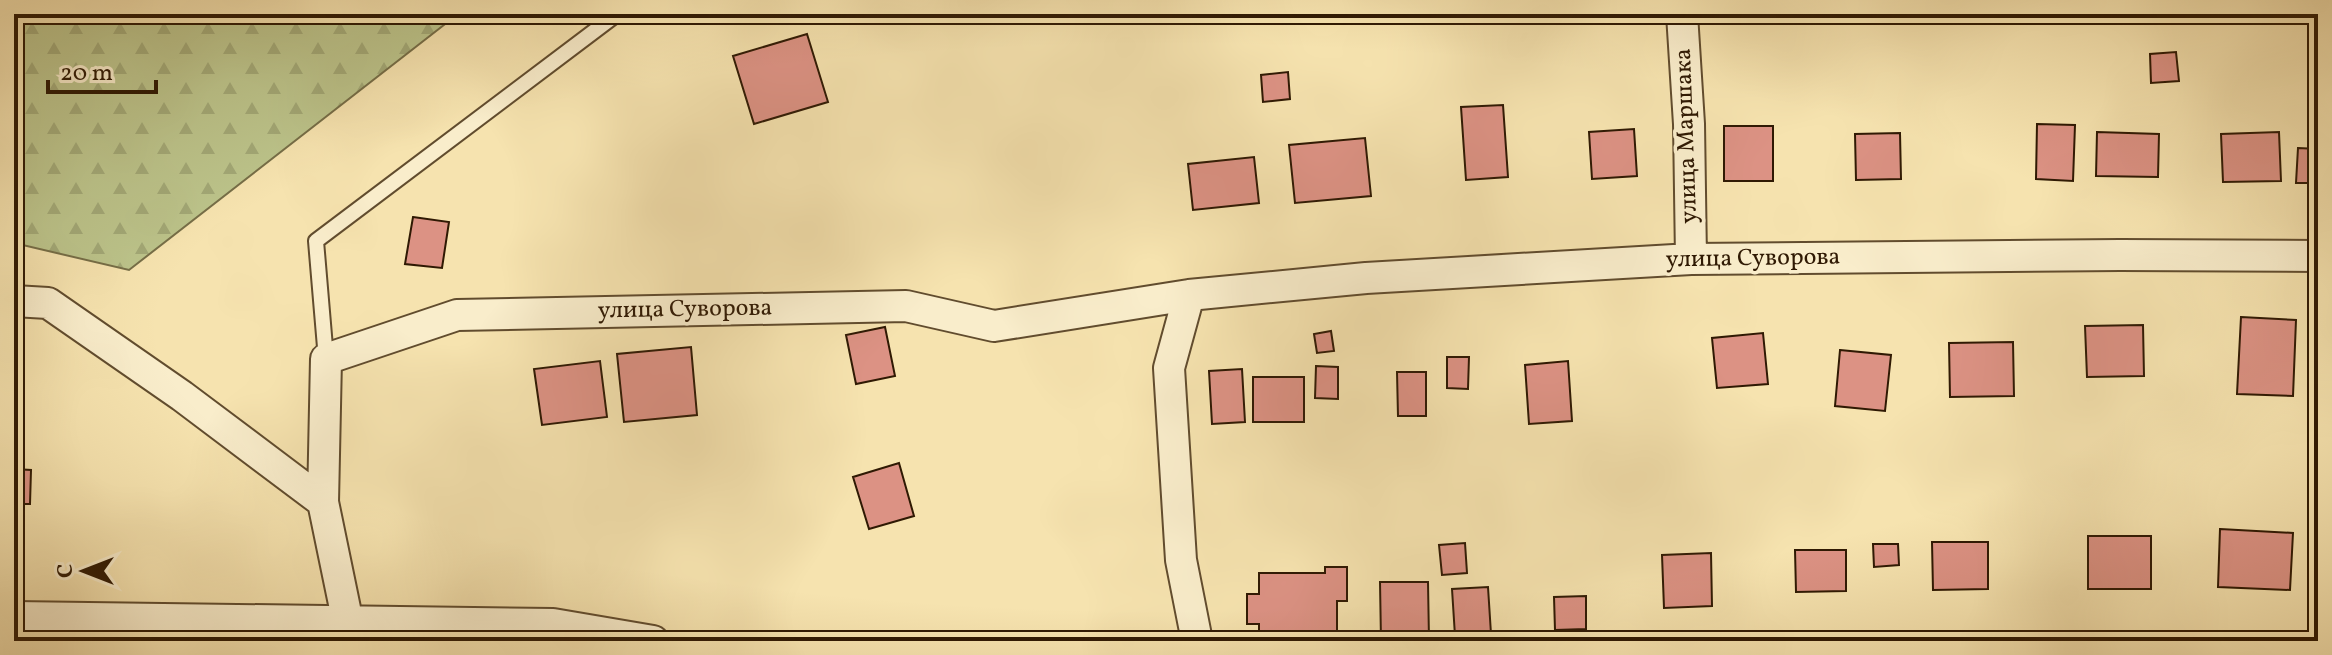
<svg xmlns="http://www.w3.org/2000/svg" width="2332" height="655" font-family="Vollkorn,serif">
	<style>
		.forest { fill: url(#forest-firs); stroke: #766e47; stroke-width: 2 }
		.building { fill: #dc9284; stroke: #2f1903; stroke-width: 2 }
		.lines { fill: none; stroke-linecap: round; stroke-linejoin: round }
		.lane-casing { stroke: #614c2e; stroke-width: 18 }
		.street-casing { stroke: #614c2e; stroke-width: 34 }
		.lane { stroke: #f9edcb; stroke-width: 14 }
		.street { stroke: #f9edcb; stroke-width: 30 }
		.labels { text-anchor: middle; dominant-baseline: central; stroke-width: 7; stroke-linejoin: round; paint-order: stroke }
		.street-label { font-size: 24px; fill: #2f1903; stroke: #f9edcb }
	</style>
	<defs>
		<pattern id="forest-firs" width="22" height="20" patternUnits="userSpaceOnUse" patternTransform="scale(2)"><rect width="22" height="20" fill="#bcc48b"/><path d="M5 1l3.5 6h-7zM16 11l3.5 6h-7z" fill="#a2a876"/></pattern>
	</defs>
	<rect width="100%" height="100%" fill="#f6e3af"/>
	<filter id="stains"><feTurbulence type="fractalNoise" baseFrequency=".0025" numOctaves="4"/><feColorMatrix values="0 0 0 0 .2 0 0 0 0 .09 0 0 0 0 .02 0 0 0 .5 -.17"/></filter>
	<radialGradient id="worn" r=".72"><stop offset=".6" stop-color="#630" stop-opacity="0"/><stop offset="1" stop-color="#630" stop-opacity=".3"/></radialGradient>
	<path class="forest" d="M14,14H458L129,270L14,243Z"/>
	<path class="building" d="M807,34L828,102L754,124L733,56Z
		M2176,52L2179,81L2151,83L2150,54Z
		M1288,72L1290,99L1263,102L1261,75Z
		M1503,105L1508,177L1466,180L1461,107Z
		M2037,124L2075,125L2073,181L2036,179Z
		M1724,126H1773V181H1724Z
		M1634,129L1637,176L1592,179L1589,132Z
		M2097,132L2159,134L2158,177L2096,176Z
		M2279,132L2281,181L2223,182L2221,134Z
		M1900,133L1901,179L1856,180L1855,134Z
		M1365,138L1371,196L1295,203L1289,145Z
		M2298,148L2318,149V183H2296Z
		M1254,157L1259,203L1193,210L1188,164Z
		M413,217L449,222L442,268L405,264Z
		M2241,317L2296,320L2293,396L2237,394Z
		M2143,325L2144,376L2087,377L2085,326Z
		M885,327L895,376L856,384L846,335Z
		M1331,331L1334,351L1317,353L1314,334Z
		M1763,333L1768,384L1717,388L1712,338Z
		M2013,342L2014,396L1950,397L1949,343Z
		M691,347L697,415L624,422L617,354Z
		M1840,350L1891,355L1885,411L1835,406Z
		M1447,357H1469L1468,389L1447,388Z
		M600,361L607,417L542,425L534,369Z
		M1568,361L1572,421L1529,424L1525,365Z
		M1316,366L1338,367V399L1315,398Z
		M1242,369L1245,422L1212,424L1209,371Z
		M1397,372H1426V416H1398Z
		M1253,377H1304V422H1253Z
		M899,463L914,516L869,529L853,477Z
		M14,469L31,470L30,504H14Z
		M2220,529L2293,533L2290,590L2218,587Z
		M2088,536H2151V589H2088Z
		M1932,542H1988V589L1933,590Z
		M1465,543L1467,573L1442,575L1439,545Z
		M1873,544H1898L1899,565L1874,567Z
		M1795,550H1846V591L1796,592Z
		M1711,553L1712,606L1664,608L1662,555Z
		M1325,567H1347V601H1337V635L1298,636V641H1259V624H1247V594H1259V573H1325Z
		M1380,582H1428L1429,640L1381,641Z
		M1488,587L1491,634L1455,636L1452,589Z
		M1586,596V629L1555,630L1554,597Z"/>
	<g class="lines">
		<defs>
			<path id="lane" d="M326,359L316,241L617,14"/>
			<path id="street" d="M1682,14L1689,124L1691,259
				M14,301L48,303L182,396L323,502
				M14,617L553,624L653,641
				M348,623L323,502L326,359L457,315L906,306L994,326L1189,295
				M1197,641L1181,560L1169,368L1189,295L1366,278L1691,259L2120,255L2318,256"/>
		</defs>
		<use href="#lane" class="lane-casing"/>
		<use href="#street" class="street-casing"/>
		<use href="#lane" class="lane"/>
		<use href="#street" class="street"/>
	</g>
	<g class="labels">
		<g class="street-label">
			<text transform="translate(1687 136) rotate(-92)">улица Маршака</text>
			<text transform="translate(1753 259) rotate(-1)">улица Суворова</text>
			<text transform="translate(685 310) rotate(-1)">улица Суворова</text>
		</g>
	</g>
	<rect width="2332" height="655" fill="none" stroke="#f6e3af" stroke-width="48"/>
	<rect x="16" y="16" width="2300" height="623" fill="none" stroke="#2f1903" stroke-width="4"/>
	<rect x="24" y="24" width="2284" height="607" fill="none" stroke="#2f1903" stroke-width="2"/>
	<g transform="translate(84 571) rotate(270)" stroke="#f9edcb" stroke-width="6" paint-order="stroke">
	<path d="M0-6L14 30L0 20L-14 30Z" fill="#2f1903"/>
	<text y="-12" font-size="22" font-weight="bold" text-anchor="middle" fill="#2f1903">С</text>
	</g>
	<path d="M48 80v12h108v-12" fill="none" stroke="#2f1903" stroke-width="4"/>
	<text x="60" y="80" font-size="24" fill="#2f1903" stroke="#f9edcb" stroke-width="6" paint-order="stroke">20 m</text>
	<rect width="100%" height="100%" filter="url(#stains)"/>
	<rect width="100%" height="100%" fill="url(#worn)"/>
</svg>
